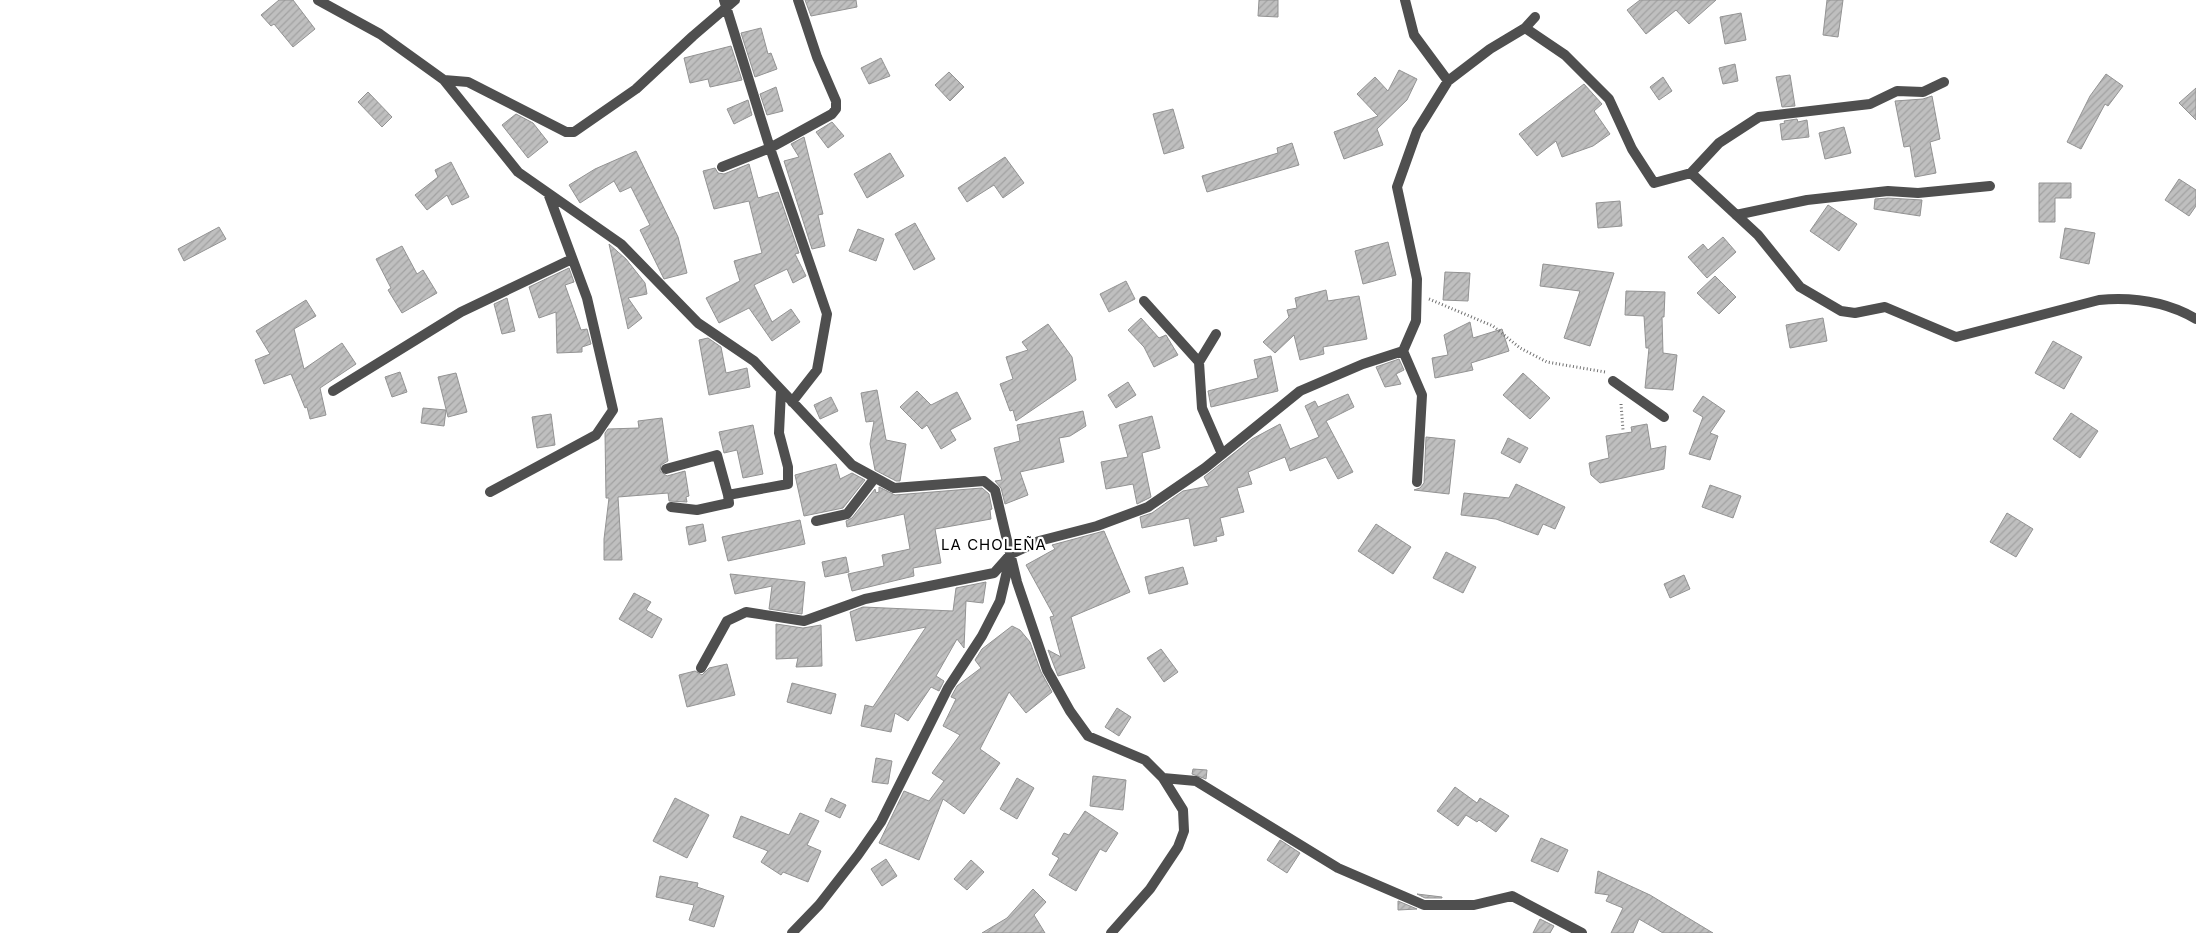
<svg xmlns="http://www.w3.org/2000/svg" width="2196" height="933" font-family="Inter,sans-serif">
	<style>
		.building { fill: url(#building-hatch); stroke: #939393 }
		.lines { fill: none; stroke-linecap: round; stroke-linejoin: round }
		.path { stroke: #717171; stroke-width: 3; stroke-dasharray: 1 2.5; stroke-linecap: butt }
		.street { stroke: #4f4f4f; stroke-width: 10 }
		.labels { text-anchor: middle; dominant-baseline: central; stroke-width: 4.5; stroke-linejoin: round; paint-order: stroke }
		.quarter-label { font-size: 15px; letter-spacing: 1px; fill: #000; stroke: #fff }
	</style>
	<defs>
		<pattern id="building-hatch" width="6" height="6" patternUnits="userSpaceOnUse" patternTransform="scale(1.25)"><rect width="6" height="6" fill="#bfbfbf"/><path d="M-1 1l2-2M0 6l6-6M5 7l2-2" fill="none" stroke="#a2a2a2"/></pattern>
	</defs>
	<rect width="100%" height="100%" fill="#fff"/>
	<path class="building" d="M279,0H293L315,29L293,47L274,24L271,26L261,15Z
		M805,0H856L857,7L811,16Z
		M1259,0H1278V17L1258,16Z
		M1640,0H1716L1689,24L1676,10L1646,34L1627,10Z
		M1827,0H1843L1838,37L1823,35Z
		M1741,13L1746,40L1725,44L1720,17Z
		M761,28L768,54L771,53L777,69L755,77L741,33Z
		M731,46L742,80L710,87L708,79L690,83L684,58Z
		M881,58L890,76L869,84L861,68Z
		M1735,64L1738,81L1723,84L1719,68Z
		M1399,70L1417,79L1407,100L1377,129L1383,145L1344,159L1334,132L1378,116L1357,94L1375,77L1388,91Z
		M949,72L964,87L950,101L935,85Z
		M2106,74L2123,86L2108,106L2105,104L2081,149L2067,142L2090,96Z
		M1790,75L1795,106L1782,107L1776,77Z
		M1663,77L1672,91L1659,100L1650,87Z
		M1584,84L1602,104L1594,111L1610,134L1593,146L1562,157L1556,141L1537,156L1519,134Z
		M776,87L783,111L767,115L760,94Z
		M2196,88V120L2179,103Z
		M368,92L392,117L382,127L358,102Z
		M1932,96L1940,139L1930,142L1936,173L1915,177L1910,146L1904,147L1895,101L1923,99Z
		M748,100L752,115L734,124L727,109Z
		M1173,109L1184,148L1164,154L1153,114Z
		M516,114L533,123L548,142L528,158L502,125Z
		M1797,119L1798,122L1807,120L1809,137L1782,140L1780,124L1785,123L1784,121Z
		M832,122L844,136L828,148L816,132Z
		M1844,127L1851,153L1825,159L1819,133Z
		M804,137L823,214L818,215L825,246L812,249L784,161L799,157L791,144Z
		M1292,143L1299,165L1207,192L1202,176L1278,153L1277,148Z
		M636,151L678,237L687,273L664,279L663,277L640,230L650,225L631,187L620,192L614,181L580,203L569,185L595,169Z
		M890,153L904,176L867,198L854,174Z
		M1005,157L1024,183L1003,198L994,185L967,202L958,188Z
		M451,162L469,197L452,205L447,195L427,210L415,195L438,177L435,170Z
		M749,164L758,198L778,192L799,253L795,254L806,276L793,283L787,269L754,285L772,322L791,309L800,322L772,341L749,308L719,323L706,298L740,281L734,261L762,253L749,201L714,209L703,171L715,168L718,173L724,174Z
		M2179,179L2196,190V206L2189,216L2165,200Z
		M2039,183H2071V198H2055V222H2039Z
		M1888,198L1922,200L1920,216L1874,209L1875,199Z
		M1620,201L1622,226L1598,228L1596,203Z
		M1828,205L1857,224L1839,251L1810,231Z
		M915,223L935,259L914,270L895,234Z
		M219,227L226,239L184,261L178,249Z
		M2065,228L2095,233L2089,264L2060,258Z
		M858,229L884,239L876,261L849,251Z
		M1723,237L1736,252L1707,278L1688,257L1703,244L1708,250Z
		M1388,242L1396,275L1363,284L1355,251Z
		M609,244L626,259L645,283L647,294L628,298L642,318L628,329Z
		M402,246L417,274L423,270L437,293L402,313L388,290L391,288L376,259Z
		M1543,264L1614,273L1590,346L1564,338L1580,291L1540,286Z
		M569,268L574,282L565,285L581,330L587,329L591,344L582,347V352L557,353L556,312L539,318L529,287Z
		M1445,272L1470,273L1468,301L1443,300Z
		M1715,276L1736,297L1719,314L1697,293Z
		M1126,281L1135,299L1109,312L1100,294Z
		M1326,290L1328,301L1359,296L1367,339L1323,347L1324,354L1300,360L1294,335L1275,353L1263,342L1289,317L1287,310L1297,308L1295,298Z
		M1626,291L1665,292L1664,317H1662L1663,353L1677,355L1673,390L1645,388L1649,348H1646L1644,316L1625,315Z
		M507,298L515,331L502,334L494,304Z
		M306,300L316,316L294,329L304,369L342,343L356,364L320,388L326,415L310,419L307,407L305,408L291,374L264,384L255,360L270,354L256,331Z
		M1141,318L1159,338L1166,335L1178,355L1154,367L1144,347L1128,330Z
		M1823,318L1827,341L1790,348L1786,325Z
		M1470,322L1473,338L1502,329L1509,351L1471,363L1473,370L1435,378L1432,358L1448,355L1444,335Z
		M1048,324L1072,357L1076,380L1016,421L1013,410L1010,411L1000,384L1013,379L1006,357L1028,350L1022,342Z
		M708,338L721,347L726,373L747,368L750,387L709,395L699,340Z
		M2053,341L2082,357L2064,389L2035,373Z
		M1271,356L1278,391L1211,407L1208,391L1258,378L1254,360Z
		M1399,359L1404,370L1396,374L1401,384L1385,387L1376,367Z
		M400,372L407,392L392,397L385,377Z
		M456,373L467,412L448,417L438,377Z
		M1523,373L1550,398L1530,419L1503,395Z
		M1128,382L1136,395L1116,408L1108,395Z
		M877,390L886,440L906,444L900,481H896L875,470L870,444L874,421L866,422L861,393Z
		M917,391L931,405L957,392L971,419L950,430L956,440L941,449L927,425L922,429L900,407Z
		M1348,394L1354,407L1326,421L1353,472L1338,479L1326,457L1290,471L1285,457L1248,472L1252,484L1237,488L1244,512L1220,518L1224,535L1216,537L1217,541L1194,546L1189,518L1142,528L1140,517L1152,513L1183,491L1209,486L1204,477L1252,439L1280,424L1290,449L1319,437L1305,406L1315,401L1318,407Z
		M1703,396L1725,411L1710,433L1718,436L1710,460L1689,454L1703,417L1693,411Z
		M831,397L838,411L820,419L814,405Z
		M423,408L446,410L444,426L421,423Z
		M1083,411L1086,426L1070,436L1059,438L1064,462L1020,472L1028,495L1005,504L1001,488L995,481L1002,480L994,448L1020,441L1017,425Z
		M2071,413L2098,431L2080,458L2053,439Z
		M551,414L555,445L537,448L532,417Z
		M1152,416L1160,448L1142,453L1151,497L1137,504L1133,484L1106,489L1101,462L1128,457L1119,425Z
		M662,418L668,461L661,465L660,471L667,476L685,471L689,496L686,497L687,502L669,501L668,493L618,497L622,560H604V539L609,498H606L605,433L608,429L639,428L638,421Z
		M1647,424L1651,449L1666,446L1664,469L1600,483L1591,475L1589,463L1609,458L1606,436L1632,432L1631,427Z
		M753,425L763,474L743,478L737,450L724,453L719,432Z
		M1426,437L1455,440L1449,494L1414,490L1420,488L1424,483Z
		M1508,438L1528,448L1520,463L1501,453Z
		M836,464L840,479L852,473L865,480L843,508L804,516L795,475Z
		M1516,484L1565,507L1555,529L1543,524L1538,535L1496,519L1461,515L1464,493L1509,498Z
		M1710,485L1741,496L1733,518L1702,507Z
		M879,487L895,495L982,488L989,494L992,509L990,510L991,519L935,529L941,563L913,568L914,576L852,591L848,574L884,566L882,555L910,549L904,514L847,527L846,521L852,518L875,489L876,493L879,492Z
		M2007,513L2033,529L2016,557L1990,542Z
		M800,520L805,544L728,561L722,537Z
		M703,524L706,541L689,545L686,527Z
		M1376,524L1411,547L1393,574L1358,551Z
		M1104,531L1130,592L1071,617L1085,668L1058,676L1048,650L1061,657L1050,617L1054,616L1026,565L1055,549L1052,545Z
		M1446,552L1476,567L1463,593L1433,578Z
		M846,557L849,572L825,577L822,562Z
		M1183,567L1188,584L1149,594L1145,577Z
		M730,574L805,582L802,614L769,609L772,586L735,594Z
		M1684,575L1690,589L1670,598L1664,584Z
		M986,582L983,603L966,601L964,648L957,639L936,676L944,681L939,691L931,687L908,721L895,713L891,732L861,726L865,705L873,707L926,627L856,641L850,612L863,607L953,611L956,588Z
		M634,593L651,602L646,610L662,619L652,638L619,619Z
		M776,624L803,628L821,625L822,666L796,667L798,658L776,659Z
		M1012,626L1020,630L1030,642L1041,672L1052,692L1026,713L1009,692L980,749L1000,763L964,814L943,799L919,860L879,843L904,791L929,801L944,781L932,773L960,735L943,726L956,699L951,697L957,686L981,668L975,660L982,649Z
		M1161,649L1178,672L1164,682L1147,658Z
		M727,664L735,695L687,707L679,675L695,671L702,675L709,668Z
		M792,683L836,694L831,714L787,702Z
		M1117,708L1131,717L1119,736L1105,727Z
		M876,758L892,761L888,784L872,782Z
		M1193,769L1207,770L1206,779L1192,774Z
		M1093,776L1126,780L1123,810L1090,806Z
		M1017,778L1034,788L1017,819L1000,809Z
		M1455,787L1477,803L1480,798L1509,816L1496,832L1479,820L1477,822L1466,815L1458,826L1437,811Z
		M675,798L709,815L687,858L653,841Z
		M831,798L846,805L840,818L825,811Z
		M1085,811L1118,833L1106,852L1100,849L1076,891L1049,875L1059,858L1052,854L1064,833L1069,835Z
		M800,813L819,821L807,845L821,851L808,882L783,872L781,875L761,862L768,851L733,837L741,816L789,835Z
		M1541,838L1568,850L1558,872L1531,861Z
		M1280,840L1300,853L1287,873L1267,860Z
		M886,859L897,876L882,886L871,869Z
		M971,860L984,872L967,890L954,879Z
		M1598,871L1650,895L1713,933H1663L1639,919L1633,933H1611L1623,908L1606,901L1609,895L1595,893Z
		M660,876L698,883L697,887L724,896L714,927L689,920L694,905L656,897Z
		M1033,889L1046,902L1034,915L1045,933H982L1007,918Z
		M1417,894L1442,897V898H1425Z
		M1398,901L1417,909L1398,910Z
		M1540,919L1554,926L1550,933H1533Z"/>
	<g class="lines">
		<path class="path" d="M1429,299L1493,326L1520,348L1547,362L1605,372
			M1621,404L1623,430"/>
		<path class="street" d="M318,0L380,34L444,80L518,172L621,244L698,323L754,361L852,465L894,488L984,481L995,490L1017,582L1047,670L1070,711L1088,736L1145,760L1163,778L1183,810L1184,831L1178,847L1150,889L1111,933
			M724,0L770,148L827,314L817,370L792,402
			M1525,28L1565,55L1609,99L1632,149L1654,183L1691,173L1758,235L1800,287L1841,311L1855,313L1885,307L1956,337L2099,300C2132,297 2167,302 2196,319
			M444,80L468,82L566,132H574L636,89L693,36L735,0
			M1448,81L1490,49L1525,28L1535,17
			M722,167L770,148L832,114L836,109V101L817,57L798,0
			M1691,173L1719,143L1759,117L1870,104L1897,91L1923,92L1944,82
			M1736,215L1807,200L1888,191L1918,193L1990,186
			M1144,301L1199,362
			M1216,334L1199,362L1202,408L1222,454
			M1403,351L1422,395L1417,482
			M1613,381L1664,417
			M333,391L461,312L572,259
			M666,469L717,455L728,495L788,484V467L779,433L781,391
			M490,492L596,435L613,410L587,298L548,193
			M671,507L697,510L729,503L728,495
			M816,521L847,514L874,479
			M701,668L727,621L746,612L804,621L865,599L994,573L1010,555
			M1163,778L1196,781L1338,868L1424,905H1474L1512,896L1582,933
			M792,933L819,905L858,855L881,822L948,688L982,636L1000,601L1011,554L1039,541L1097,526L1148,507L1205,468L1300,391L1363,364L1403,351L1416,321L1417,279L1397,187L1417,131L1448,81L1414,35L1405,0"/>
	</g>
	<g class="labels">
		<g class="quarter-label">
			<text x="994" y="544">LA CHOLEÑA</text>
		</g>
	</g>
</svg>
